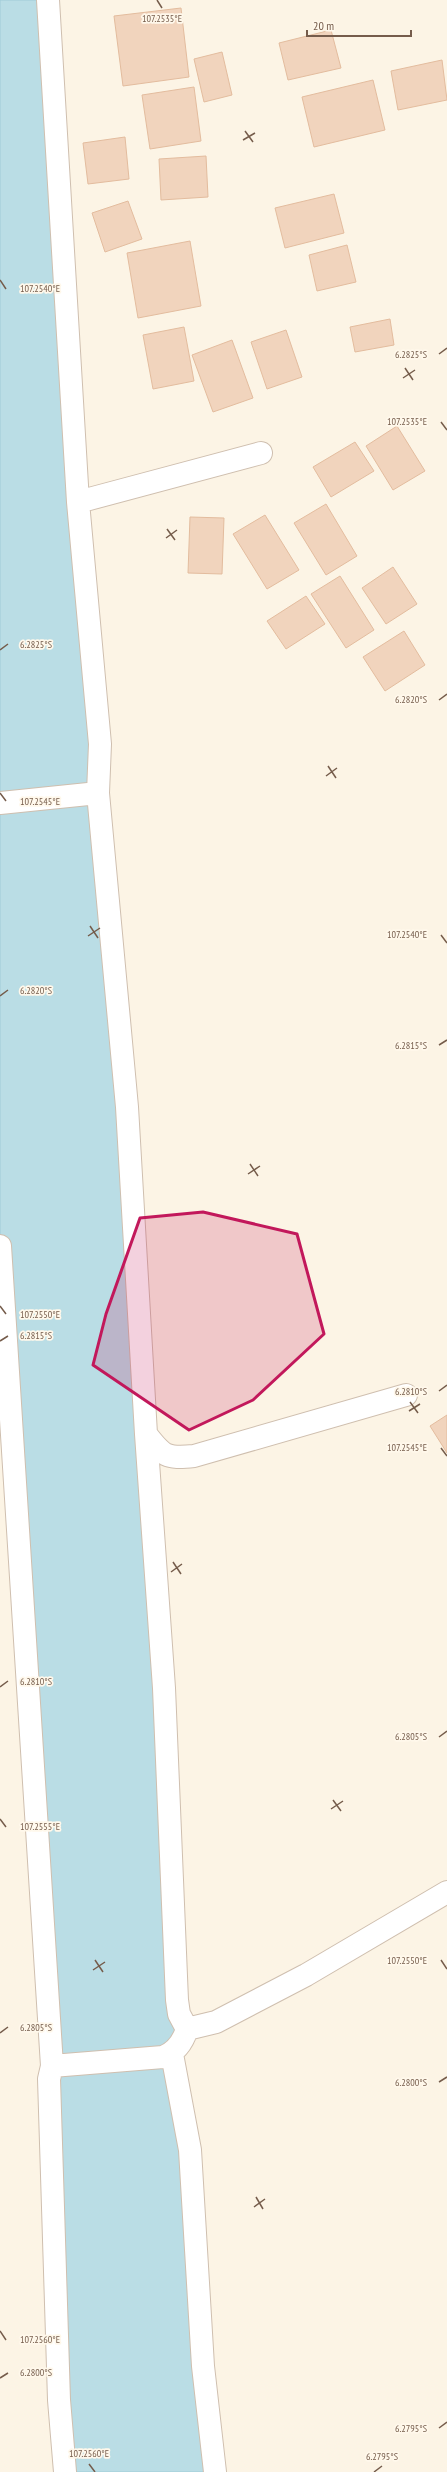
<svg xmlns="http://www.w3.org/2000/svg" width="447" height="2472" font-family="'PT Sans Narrow',sans-serif">
	<style>
		.water { fill: #badde5; stroke: #a0ccd7 }
		.building { fill: #f1d4bd; stroke: #e3bc9e }
		.lines { fill: none; stroke-linecap: round; stroke-linejoin: round }
		.minor-casing { stroke: #cfbfaf; stroke-width: 24 }
		.minor { stroke: #fff; stroke-width: 22 }
		.marked { fill: #c2185b; fill-opacity: 0.2; stroke: #c2185b; stroke-width: 3; stroke-linejoin: round }
		.ticks { fill: none; stroke: #755c4b; stroke-width: 1.5 }
		.ticks-label { font-size: 10px; text-anchor: middle; fill: #755c4b; stroke: #fff8eb; stroke-width: 3.5; stroke-linejoin: round; paint-order: stroke }
	</style>
	<rect width="100%" height="100%" fill="#fcf4e5"/>
	<path class="water" d="M0,0H51L179,2014L172,2054L215,2472H65L0,1246Z"/>
	<path class="building" d="M181,8L189,77L123,86L114,16Z
		M331,30L341,68L288,80L279,43Z
		M222,52L232,95L204,102L194,59Z
		M442,60L447,100L398,110L391,71Z
		M373,80L385,130L314,147L302,97Z
		M194,87L201,141L150,149L142,95Z
		M125,137L129,179L88,184L83,143Z
		M206,156L208,197L161,200L159,159Z
		M334,194L344,233L285,248L275,208Z
		M128,201L142,239L105,252L92,213Z
		M190,241L201,306L138,318L127,253Z
		M347,245L356,282L317,291L309,255Z
		M390,319L394,345L355,352L350,327Z
		M184,327L194,381L153,389L143,335Z
		M286,330L302,377L267,389L251,342Z
		M232,340L253,398L213,412L192,355Z
		M397,426L425,471L393,490L366,446Z
		M355,442L374,471L331,497L313,467Z
		M326,504L357,556L326,575L294,523Z
		M265,515L299,570L267,589L233,534Z
		M190,517L224,518L222,574L188,573Z
		M393,567L417,604L386,624L362,588Z
		M340,576L374,630L346,648L311,594Z
		M306,596L325,624L286,649L267,621Z
		M404,631L425,665L385,691L363,657Z
		M447,1415V1453L430,1426Z"/>
	<g class="lines">
		<defs>
			<path id="minor" d="M48,0L78,502L100,744L98,793L127,1107L146,1434L164,1688L177,2000L179,2014L187,2029C183,2042 176,2052 163,2057L52,2066
				M78,502L261,453
				M0,803L98,793
				M0,1246L52,2066L49,2079L59,2400L65,2472
				M146,1434C163,1456 166,1459 194,1456L406,1395
				M187,2029L216,2022L306,1975L447,1892
				M172,2054L190,2150L203,2366L215,2472"/>
		</defs>
		<use href="#minor" class="minor-casing"/>
		<use href="#minor" class="minor"/>
	</g>
	<path class="marked" d="M203,1212L297,1234L324,1334L253,1400L189,1430L93,1365L106,1314L140,1218Z"/>
	<path class="ticks" d="M157,0L162,8M245,131L253,142M243,140L255,133M0,280L6,289M439,354L447,348M405,368L413,380M403,378L415,370M441,422L447,430M167,529L175,540M166,538L177,530M0,650L8,644M439,700L447,694M328,766L336,778M326,776L337,768M0,793L6,801M90,926L98,938M441,935L447,943M88,936L100,928M0,996L8,990M439,1045L447,1040M250,1164L258,1176M248,1174L260,1166M0,1306L6,1314M0,1341L8,1336M439,1391L447,1385M410,1402L418,1413M409,1411L420,1404M441,1448L447,1456M173,1562L181,1574M171,1572L182,1564M0,1687L8,1681M439,1737L447,1731M333,1800L341,1811M331,1809L343,1801M0,1819L6,1827M95,1960L103,1972M441,1960L447,1969M93,1970L105,1962M0,2033L8,2027M439,2082L447,2077M256,2197L263,2209M254,2207L265,2199M0,2331L6,2340M0,2378L8,2373M439,2428L447,2422M89,2464L95,2472M374,2472L382,2466"/>
	<g class="ticks-label">
		<text x="162" y="22">107.2535°E</text>
		<text x="40" y="292">107.2540°E</text>
		<text x="411" y="358">6.2825°S</text>
		<text x="407" y="425">107.2535°E</text>
		<text x="36" y="648">6.2825°S</text>
		<text x="411" y="703">6.2820°S</text>
		<text x="40" y="805">107.2545°E</text>
		<text x="407" y="938">107.2540°E</text>
		<text x="36" y="994">6.2820°S</text>
		<text x="411" y="1049">6.2815°S</text>
		<text x="40" y="1318">107.2550°E</text>
		<text x="36" y="1339">6.2815°S</text>
		<text x="411" y="1395">6.2810°S</text>
		<text x="407" y="1451">107.2545°E</text>
		<text x="36" y="1685">6.2810°S</text>
		<text x="411" y="1740">6.2805°S</text>
		<text x="40" y="1830">107.2555°E</text>
		<text x="407" y="1964">107.2550°E</text>
		<text x="36" y="2031">6.2805°S</text>
		<text x="411" y="2086">6.2800°S</text>
		<text x="40" y="2343">107.2560°E</text>
		<text x="36" y="2376">6.2800°S</text>
		<text x="411" y="2432">6.2795°S</text>
		<text x="89" y="2457">107.2560°E</text>
		<text x="382" y="2460">6.2795°S</text>
	</g>
	<path d="M307 30v6h104v-6" fill="none" stroke="#755c4b" stroke-width="2"/>
	<text x="313" y="30" font-size="12" fill="#755c4b" stroke="#fff8eb" stroke-width="3" paint-order="stroke">20 m</text>
</svg>
